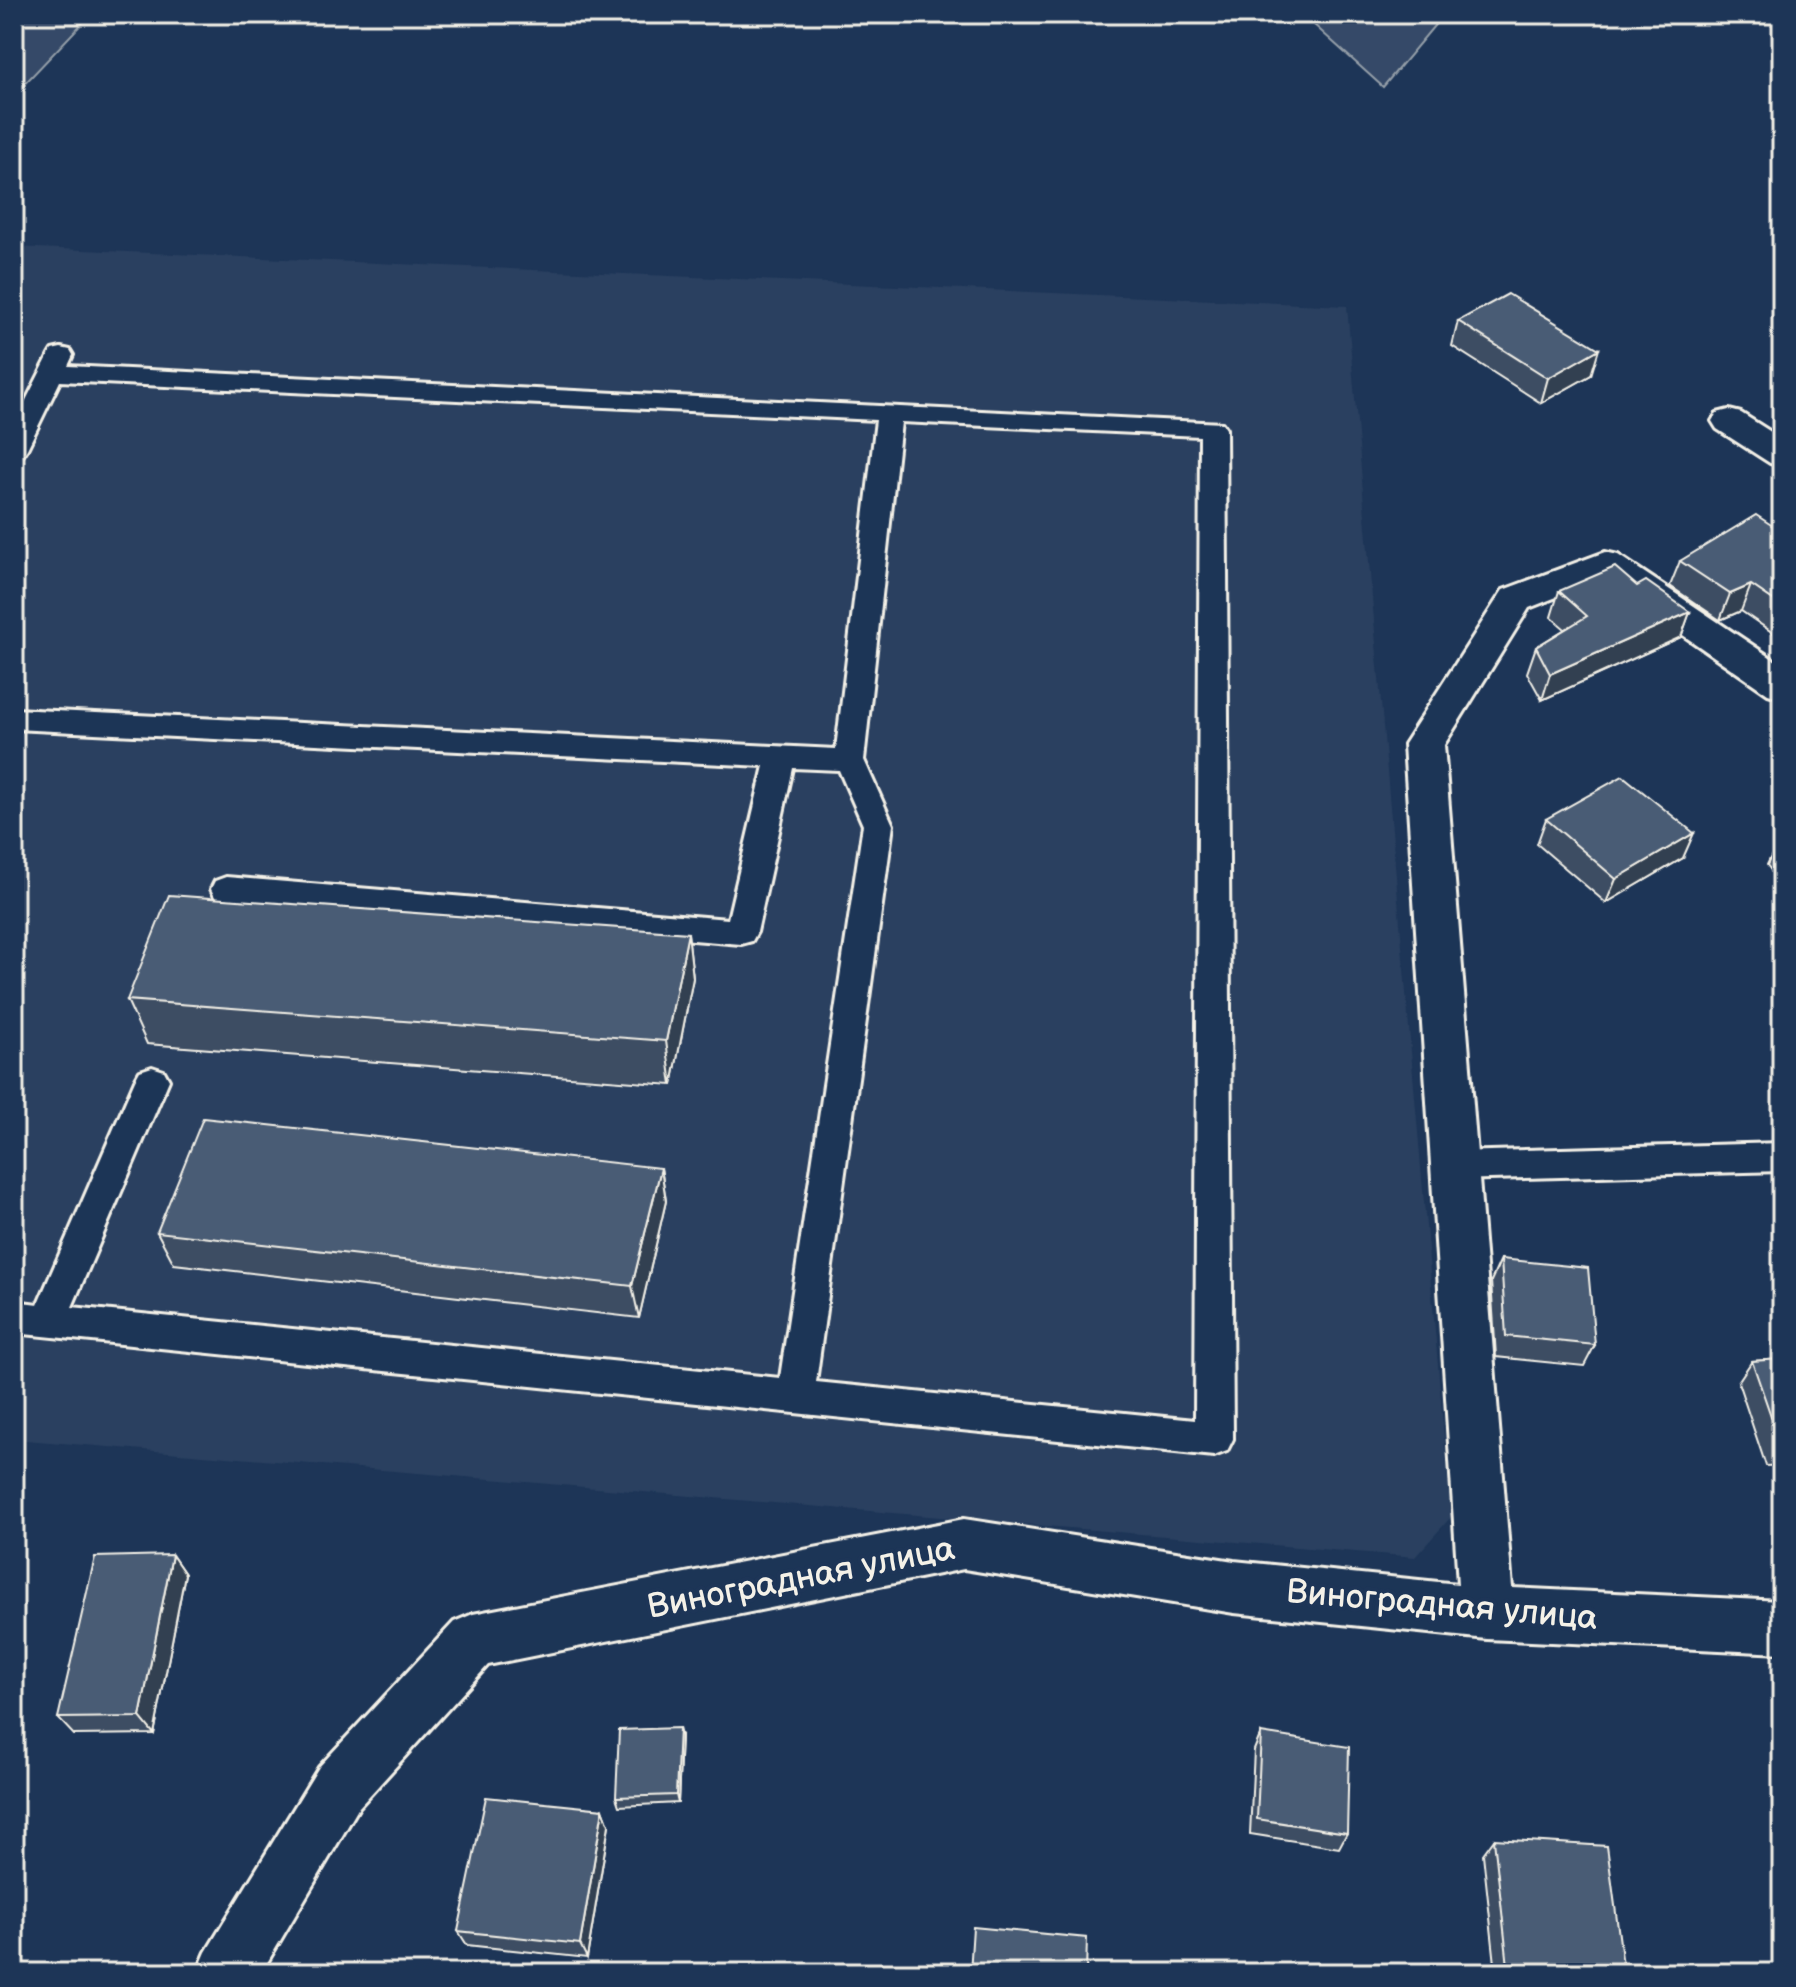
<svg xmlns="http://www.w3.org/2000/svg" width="1796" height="1987" font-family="'Balsamiq Sans',sans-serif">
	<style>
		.built { fill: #2a4060 }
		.green { fill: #354a67; stroke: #949ea8; stroke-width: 2 }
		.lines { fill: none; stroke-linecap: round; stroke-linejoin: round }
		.lane-casing { stroke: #f4f1e8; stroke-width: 6 }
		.street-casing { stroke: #f4f1e8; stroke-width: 6 }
		.lane { fill: #1d3557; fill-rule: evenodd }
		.street { fill: #1d3557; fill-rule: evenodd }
		.wall { fill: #3e4e64; stroke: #f4f1e8; stroke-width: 2 }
		.shaded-wall { fill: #324051; stroke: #f4f1e8; stroke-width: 2 }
		.building { fill: #485b74; stroke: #f4f1e8; stroke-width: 2 }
		.labels { text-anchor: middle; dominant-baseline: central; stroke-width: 8; stroke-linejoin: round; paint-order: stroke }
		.near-street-label { font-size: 34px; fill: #f4f1e8; stroke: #1d3557 }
	</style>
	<rect width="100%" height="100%" fill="#1d3557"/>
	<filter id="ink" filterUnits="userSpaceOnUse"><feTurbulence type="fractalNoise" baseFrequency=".0125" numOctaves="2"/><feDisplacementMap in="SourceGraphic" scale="16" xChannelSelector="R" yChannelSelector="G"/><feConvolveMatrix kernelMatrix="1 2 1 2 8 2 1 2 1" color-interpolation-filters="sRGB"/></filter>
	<g filter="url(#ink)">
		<path class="built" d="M14,247L1347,306L1451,1517L1415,1557L14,1439Z"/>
		<path class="green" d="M14,14H91L14,95Z
			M1302,14H1444L1383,87Z"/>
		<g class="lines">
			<defs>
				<path id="lane" d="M61,348L70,350L73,355L68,366L1222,423L1226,429L1233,1439L1227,1451L1214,1456L14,1333V1301L38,1304L135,1080L140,1071L152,1067L164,1071L169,1080L72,1307L780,1378L863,825L839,770L793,768L757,932L752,941L741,944L226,901L215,897L211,889L215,881L226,877L728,919L764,766L14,729V709L836,749L876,420L60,381L27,449L23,455L14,457V424L49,355L52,350ZM901,422L1200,436L1195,1420L816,1382L893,825L864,760Z
					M1782,1143V1171L1454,1180L1442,1176L1437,1166L1442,1156L1454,1152Z"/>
				<path id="street" d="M1729,410L1741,413L1782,439V466L1770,463L1717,429L1712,421L1717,413Z
					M1605,552L1618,555L1782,665V698L1768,694L1602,579L1529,608L1444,745L1512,1588L1782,1601V1653L1487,1639L1234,1613L964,1569L488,1665L359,1807L261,1973H197L206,1952L319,1767L454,1622L473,1614L964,1519L1234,1561L1458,1584L1404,744L1503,590Z"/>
			</defs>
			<use href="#lane" class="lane-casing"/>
			<use href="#street" class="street-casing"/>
			<use href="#lane" class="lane"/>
			<use href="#street" class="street"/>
		</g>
		<path class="wall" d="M1458,321L1591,375L1541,403L1452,346Z
			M1782,532V639L1741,611L1720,620L1670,586L1680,561Z
			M1637,586L1690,612L1681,637L1542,700L1527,673L1536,647L1565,629L1551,617L1559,591Z
			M1546,819L1683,858L1606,903L1537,844Z
			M1782,839V885L1767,865L1779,840Z
			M688,933L693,978L672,1085L147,1044L127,1000Z
			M661,1168L666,1201L639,1318L174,1264L157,1232Z
			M1501,1259L1595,1345L1584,1366L1496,1357L1491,1281Z
			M1782,1359V1465L1766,1466L1738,1382L1752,1361Z
			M172,1555L185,1574L154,1734L74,1735L58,1718Z
			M1261,1733L1347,1833L1339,1848L1250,1834L1254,1750Z
			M681,1736L678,1803L619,1806L616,1797Z
			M603,1809L609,1825L587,1958L467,1945L458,1931Z
			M1494,1839L1624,1973H1496L1483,1854Z"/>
		<path class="shaded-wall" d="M1599,349L1591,375L1541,403L1548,378Z
			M1751,585L1741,611L1720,620L1730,594Z
			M1690,612L1681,637L1542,700L1550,674Z
			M1694,833L1683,858L1606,903L1616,879Z
			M688,933L693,978L672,1085L666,1041Z
			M661,1168L666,1201L639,1318L632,1286Z
			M172,1555L185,1574L154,1734L140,1717Z
			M679,1728L681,1736L678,1803L676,1795Z
			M603,1809L609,1825L587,1958L580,1944Z"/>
		<path class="building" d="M1508,294L1599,349L1548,378L1458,321Z
			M1756,515L1782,532V606L1751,585L1730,594L1680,561Z
			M1615,567L1637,586L1646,581L1690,612L1550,674L1536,647L1587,616L1559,591Z
			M1623,776L1694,833L1616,879L1546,819Z
			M169,895L688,933L666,1041L127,1000Z
			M203,1118L661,1168L632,1286L157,1232Z
			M1501,1259L1588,1268L1595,1345L1506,1336Z
			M1782,1359V1445H1781L1752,1361Z
			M172,1555L140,1717L58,1718L95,1557Z
			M679,1728L676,1795L616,1797L619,1730Z
			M1261,1733L1349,1747L1347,1833L1257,1819Z
			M486,1797L603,1809L580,1944L458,1931Z
			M1494,1839L1607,1846L1624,1973L1508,1966Z
			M973,1927L1087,1938L1086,1973H970Z"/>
	</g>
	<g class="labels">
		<g class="near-street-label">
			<text transform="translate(801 1578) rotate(-11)">Виноградная улица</text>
			<text transform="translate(1442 1605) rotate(5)">Виноградная улица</text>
		</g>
	</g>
	<rect width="1796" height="1987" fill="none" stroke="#1d3557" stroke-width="48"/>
	<rect x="24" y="24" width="1748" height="1939" fill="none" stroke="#f4f1e8" stroke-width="3" filter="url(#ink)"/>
</svg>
